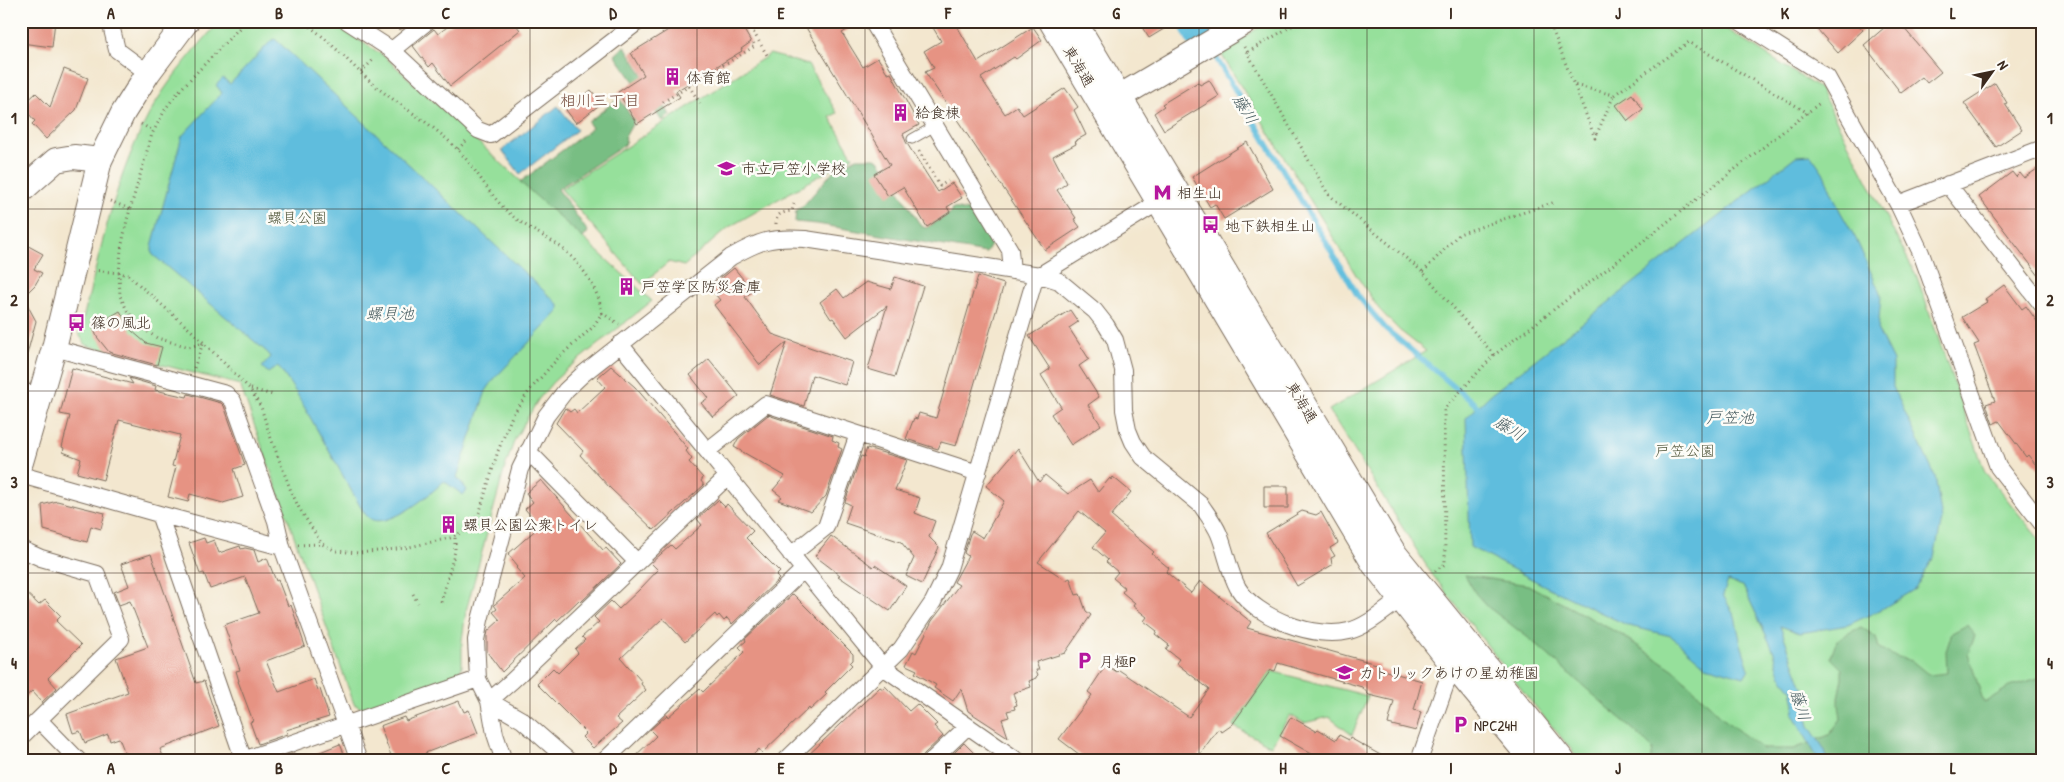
<svg xmlns="http://www.w3.org/2000/svg" width="2064" height="782" font-family="'Patrick Hand','Klee One',sans-serif">
	<style>
		.green { fill: #96e09b; stroke: #68855c }
		.forest { fill: #78be83; stroke: #5a7450 }
		.water { fill: #5fbddd; stroke: #4d747e }
		.lines { fill: none; stroke-linecap: round; stroke-linejoin: round }
		.stream { stroke: #5fbddd; stroke-width: 5.5 }
		.river { stroke: #5fbddd; stroke-width: 34 }
		.building { fill: #e69383 }
		.lane-casing { stroke: #7b6c5c; stroke-width: 11 }
		.street-casing { stroke: #7b6c5c; stroke-width: 18 }
		.secondary-casing { stroke: #7b6c5c; stroke-width: 26 }
		.primary-casing { stroke: #7b6c5c; stroke-width: 28 }
		.path { stroke: #7b6c5c; stroke-width: 3; stroke-dasharray: 1 4; stroke-linecap: butt }
		.lane { stroke: #fff; stroke-width: 9 }
		.street { stroke: #fff; stroke-width: 16 }
		.secondary { stroke: #fff; stroke-width: 24 }
		.primary { stroke: #fff; stroke-width: 26 }
		.grid { fill: none; stroke: #3b2a1e; stroke-width: 1; stroke-opacity: 0.55 }
		.labels { text-anchor: middle; dominant-baseline: central; stroke-width: 5; stroke-linejoin: round; paint-order: stroke }
		.street-label { font-size: 15px; fill: #3b2a1e; stroke: #fdfcf7 }
		.poi-label { font-size: 15px; fill: #3b2a1e; stroke: #fdfcf7; text-anchor: start }
		.park-label { font-size: 15px; fill: #52583d; stroke: #fdfcf7 }
		.neighbourhood-label { font-size: 16px; fill: #774f41; stroke: #fdfcf7 }
		.water-label { font-size: 16px; font-style: italic; fill: #485d61; stroke: #fdfcf7 }
		.neatline { fill: none; stroke: #3b2a1e; stroke-width: 2 }
		.grid-label { font-size: 16px; text-anchor: middle; font-weight: bold; fill: #3b2a1e }
	</style>
	<rect width="100%" height="100%" fill="#fdfcf7"/>
	<filter id="ink" filterUnits="userSpaceOnUse"><feTurbulence type="fractalNoise" baseFrequency=".02" numOctaves="2"/><feDisplacementMap in="SourceGraphic" scale="10" xChannelSelector="R" yChannelSelector="G"/><feConvolveMatrix kernelMatrix="1 2 1 2 8 2 1 2 1" color-interpolation-filters="sRGB"/></filter>
	<filter id="wash" filterUnits="userSpaceOnUse"><feTurbulence type="fractalNoise" baseFrequency=".0096" numOctaves="4" result="noise"/><feDisplacementMap in="SourceGraphic" scale="20" xChannelSelector="R" yChannelSelector="G"/><feGaussianBlur stdDeviation="1.12" result="paint"/><feColorMatrix in="noise" values="0 0 0 0 0 0 0 0 0 0 0 0 0 0 0 0 0 1.4 0 .05"/><feComposite in="paint" operator="in"/></filter>
	<g filter="url(#wash)">
		<rect width="100%" height="100%" fill="#f3e7cf"/>
		<path class="green" d="M220,21H329L384,56L652,301L567,369L552,383L538,400L515,439L505,467L466,611L462,640V667L457,675L363,709L354,704L240,385L86,345L79,334C100,256 114,173 156,102C174,73 197,47 220,21Z
			M1269,21H1714L1820,89L1917,277L1985,472L2043,544V761H1581L1529,699L1431,573L1329,410L1426,351L1399,330L1379,309L1356,275L1220,52Z
			M770,54L808,65L837,113L830,117L853,157L729,227L684,266L669,262L642,284L561,189Z
			M1271,671L1368,696L1352,735L1329,717L1304,723L1290,715L1271,746L1233,726Z"/>
		<path class="forest" d="M625,46L662,106L666,108L670,115L662,121L615,55Z
			M619,98L634,121L625,137L626,144L558,189L588,232L583,238L520,182L592,128L588,122Z
			M857,158H875L880,161L921,226L926,228L951,213L953,208L968,211L974,209L994,240L986,253L817,224L795,222L796,210L803,206L835,169Z
			M1465,575L1528,585L1620,634L1674,670L1727,722L1763,749H1794L1829,735L1841,719L1838,698L1842,678V669L1831,658C1835,637 1843,636 1861,627L1876,637L1879,648L1892,655L1912,661L1929,675L1947,673L1946,651L1952,633L1967,625L1975,636L1968,654L1984,703L2009,687L2038,678L2043,682V761H1651L1653,749L1637,733L1531,640L1488,607L1476,594Z"/>
		<path class="water" d="M275,39L559,305V311L495,378L486,391L457,477L467,490L463,495L444,481C431,494 393,526 373,520C367,518 363,511 360,506L297,394L278,366L268,373L262,367L271,357L268,353L152,254V246L182,136L222,93L216,85L223,78L230,84L271,41Z
			M558,106L577,130L520,174L502,150Z
			M1811,155L1823,172L1840,211L1856,239L1881,295L1878,331L1893,361V387L1935,476L1942,520L1934,557L1915,589L1882,609L1848,625L1800,633L1780,626L1805,693V710L1809,726L1825,750L1828,761H1819L1793,714L1795,705L1792,690L1780,675L1774,652L1743,586L1728,581L1723,595L1735,617L1741,644L1749,669L1744,677L1706,666L1671,636L1629,626L1547,587L1470,547L1466,418L1490,395L1796,156Z"/>
		<g class="lines">
			<path class="stream" d="M1215,56L1358,296L1386,329L1482,410"/>
			<path class="river" d="M1195,21L1202,35"/>
		</g>
		<g id="blocks">
			<path class="building" d="M22,21H55L52,47L21,43Z
				M393,21H412L400,30Z
				M455,21H513L520,30L450,86L433,63L429,67L413,46L434,29L438,34Z
				M683,21H739L751,42L741,49L742,51L676,91L680,97L637,124L618,92L644,75L631,53Z
				M802,21H862L842,33L863,67L878,58L888,74L891,73L919,125L903,134L906,142L938,192L952,183L962,198L947,207L950,212L927,227L903,187L888,196L874,174L890,165Z
				M929,21H954L978,62L1033,27L1042,40L1016,59L1014,57L981,78L1005,114L1017,106L1023,115L1065,88L1078,107L1074,110L1086,135L1075,141L1076,144L1053,156L1067,183L1057,190L1076,218L1074,219L1080,227L1045,250L925,72L934,68L924,51L941,41Z
				M1138,21H1177L1149,38Z
				M1810,21H1855L1863,30L1838,53Z
				M1892,21H1898L1941,72L1927,83L1922,77L1901,93L1864,45Z
				M64,69L88,78L76,110L46,139L32,124L35,121L22,106L36,93L50,107Z
				M1209,80L1219,96L1164,130L1154,113L1164,106L1162,104L1198,82L1200,85Z
				M1995,83L2007,103L2005,104L2022,130L1996,147L1964,103Z
				M591,90L602,103L576,123L566,110Z
				M1632,94L1643,109L1628,121L1616,105Z
				M1247,142L1273,189L1224,219L1215,204L1210,207L1192,177Z
				M2043,165V281L1979,197L2012,172L2016,177L2020,173L2024,178Z
				M21,242L43,254L34,269L42,273L35,285L23,297L36,321L26,358H21Z
				M734,268L753,291L745,297L772,334L852,362L845,385L812,375L804,406L770,395L787,342L760,365L714,305L720,300L710,288Z
				M978,276L1004,284L956,446L941,442L938,449L906,439L914,418L917,419L919,413L936,418Z
				M895,277L923,286L895,377L868,369L887,306L847,337L833,318L831,319L820,302L837,289L844,298L866,282L891,289Z
				M2004,285L2022,309L2026,306L2043,330V474L2028,455L2026,457L1999,421L1993,424L1986,404L1995,401L1974,345L1979,343L1962,317L1987,302L1985,299Z
				M1070,310L1078,322L1069,328L1089,359L1079,366L1099,397L1088,405L1101,425L1071,445L1051,414L1061,407L1041,375L1050,369L1029,336Z
				M120,311L132,331L146,343L162,347L157,365L109,352L97,337L93,327Z
				M709,359L739,396L713,417L701,403L708,398L690,375Z
				M611,366L635,387L679,438L688,449L686,451L692,459L689,462L703,478L701,481L704,485L654,530L610,488L580,455L583,451L556,423L565,408L570,412L574,409L577,413L605,387L597,378Z
				M72,368L133,384L129,378L156,386L155,390L187,397L188,394L221,403L224,406L245,465L234,469L243,497L223,503L190,494L188,502L168,497L176,467L172,466L180,435L119,420L103,480L77,473L81,459L63,452L64,448L62,447L70,416L60,414Z
				M768,415L833,436L832,440L839,443L838,447L842,449L826,496L811,512L778,500L782,497L773,490L785,476L734,447L738,439Z
				M867,448L907,460L895,490L920,498L915,513L935,521L929,537L939,547L922,584L906,576L914,558L901,542L845,523L851,505L845,502L861,456L864,457Z
				M1018,448L1039,482L1045,475L1068,494L1090,480L1098,492L1110,478L1111,480L1113,477L1131,492L1111,516L1154,552L1152,554L1169,568L1166,572L1191,593L1200,581L1251,622L1247,628L1380,665L1379,669L1422,681L1414,710L1421,712L1416,731L1388,724L1394,701L1369,695L1362,687L1278,663L1275,671L1271,670L1232,725L1222,732L1218,729L1195,761H1088L1059,739L1092,695L1088,692L1106,665L1117,672L1119,670L1189,717L1209,689L1176,663L1179,659L1166,649L1169,645L1155,634L1157,631L1144,621L1147,617L1133,606L1135,603L1122,592L1125,588L1113,578L1118,572L1106,562L1108,560L1093,547L1105,533L1079,511L1038,562L1066,580L1070,578L1076,595L1080,594L1086,611L1091,615L1065,653L1036,662L1039,670H1036L1038,675L1036,677V678L1029,681L1031,687L1013,693L1017,705L1014,706L1015,709L1007,711L1009,717L1002,719L1008,737L968,711L961,689L953,701L934,688L936,685L915,673L917,670L906,665L913,651L916,653L932,621L959,585L954,582L968,556L964,553L970,534L972,531L983,538L1004,501L986,486Z
				M541,480L603,550L606,548L621,564L581,602L579,600L557,621L556,619L502,672L487,652V636L488,631L500,620L493,612L497,609L494,605L525,578L516,568L518,566L508,554L540,526L525,509L533,502L526,493Z
				M1264,486H1288V508H1264Z
				M718,500L725,507L727,504L753,531L746,538L780,572L776,576L779,579L732,624L727,618L724,621L719,615L717,617L715,614L685,642L663,618L621,658L642,682L641,684L646,690L616,718L622,723L593,748L582,737L586,733L537,684L553,668L558,673L578,653L575,649L585,640L582,637L599,622L594,617L611,601L619,609L640,589L658,570L651,563L671,545L675,549L702,525L697,519Z
				M57,501L105,513L101,529L91,526L87,542L44,530L42,505Z
				M1302,511L1316,515L1321,512L1338,543L1330,548L1335,556L1331,558L1332,565L1297,586L1266,533Z
				M831,536L873,567L875,565L906,586L890,611L838,576L840,575L815,556Z
				M204,538L206,543L214,540L219,553L240,546L241,549L245,548L254,550L258,562L267,558L276,581L278,580L288,606L291,605L305,646L266,661L279,692L314,679L318,690L320,689L329,717L286,730L287,734L258,744L250,722L253,721L238,681H239L236,671L240,670L224,625L259,613L245,577L210,589L204,573L200,574L189,543Z
				M151,554L196,683L204,681L219,726L160,749L165,761H128L119,738L110,741L108,734L85,743L80,731L73,733L67,714L128,692L116,658L148,647L130,601L119,605L114,592L129,586L121,564Z
				M21,588L39,605L45,600L61,616L56,621L81,645L48,678L57,688L42,702L32,691L21,701Z
				M793,594L853,654V660L850,663L852,665L825,692L827,694L810,710L809,708L762,753L759,749L747,761H630L656,736L650,730L667,715L668,717L700,689L703,692L744,652L739,647L746,641L745,639Z
				M885,686L909,711L917,704L937,724L934,726L943,736L924,754L921,761H802L880,687L883,689Z
				M459,701L464,712L469,710L478,733L425,753L429,761H393L380,726L404,717L406,721L411,719Z
				M1291,717L1316,731L1318,729L1336,740L1339,735L1349,740L1350,738L1391,761H1324L1280,736Z
				M964,743L982,761H946Z
				M340,744L347,761H301L300,760Z
				M294,753L297,761H271Z"/>
		</g>
	</g>
	<g filter="url(#ink)">
		<use href="#blocks" fill-opacity="0" stroke="#7b6c5c" stroke-width="1"/>
		<g class="lines">
			<defs>
				<path id="lane" d="M912,139L935,126"/>
				<path id="street" d="M110,21L117,50L148,73
					M347,21L392,50L478,130L491,135L639,21
					M872,21L1010,250L1012,271
					M1739,21L1827,77L1898,204L1921,253L1998,467L2043,525
					M392,50L428,21
					M1948,184L2043,306
					M1898,204L2043,148
					M1040,275L1167,197
					M620,344L883,667L1018,761
					M54,348L226,394L233,401L276,521L282,547L359,761
					M21,389L40,401
					M528,451L637,562
					M707,451L766,404L978,473
					M21,475L159,514L244,761
					M159,514L282,547
					M21,549L41,558L97,574L121,639L21,737
					M791,555L826,527L858,434
					M39,720L79,761
					M240,761L478,679
					M504,761L495,734L489,701L478,679L476,640L480,620L520,469L546,416L566,390L583,374L731,257C761,240 771,237 805,239L1040,275L1059,281L1095,311L1106,325L1115,340L1123,370L1124,410L1128,430L1133,442L1143,457L1201,505C1207,514 1215,524 1219,534C1226,551 1229,572 1238,588C1256,618 1316,640 1349,631C1368,626 1385,610 1401,599
					M569,761L522,720L489,701L512,681L727,477
					M604,761L803,570
					M785,761L901,649L933,602L949,569L1036,275
					M931,761L968,726
					M1419,761L1453,664"/>
				<path id="secondary" d="M1102,107L1247,21
					M21,191L56,160L74,157L100,160
					M21,462L54,348L100,160L123,113L148,73L187,21"/>
				<path id="primary" d="M1052,21L1375,564L1453,664L1534,761
					M1073,21L1393,553L1562,761"/>
			</defs>
			<use href="#lane" class="lane-casing"/>
			<use href="#street" class="street-casing"/>
			<use href="#secondary" class="secondary-casing"/>
			<use href="#primary" class="primary-casing"/>
			<path class="path" d="M246,21L179,91L166,108L152,134L127,220L121,249L119,273L128,275L195,334L250,389L261,407L269,433L291,491L299,508L322,544L336,551L359,553L405,548L450,538L464,531L474,523L480,511L498,451L512,416L530,390L559,357L593,327L602,313C598,288 582,265 563,249C545,235 523,227 507,211C487,192 476,168 457,149C434,125 405,109 379,89C352,67 331,40 302,21
				M1549,21L1574,85L1614,95L1689,42L1808,113
				M751,28L767,55
				M1244,47L1328,194L1423,272L1494,355
				M1248,52L1300,21
				M361,72L375,58
				M689,86L700,103
				M1575,86L1595,138L1614,95
				M663,102L755,46L752,40
				M141,124L153,131
				M458,149L466,141
				M919,151L940,186L948,181
				M110,201L130,209
				M776,224C776,213 783,212 792,211L794,204
				M93,270L119,273L120,296L128,312L142,328L157,338L189,347L204,343
				M1423,272L1459,234L1555,202
				M602,313L619,324
				M194,368L203,343
				M251,389L273,395
				M298,545L321,544
				M1435,571L1445,564L1444,409L1494,355L1606,270L1821,102
				M413,594L418,603
				M441,602L455,551V536"/>
			<use href="#lane" class="lane"/>
			<use href="#street" class="street"/>
			<use href="#secondary" class="secondary"/>
			<use href="#primary" class="primary"/>
		</g>
	</g>
	<path class="grid" d="M195,21V761M362,21V761M530,21V761M697,21V761M865,21V761M1032,21V761M1199,21V761M1367,21V761M1534,21V761M1702,21V761M1869,21V761M21,209H2043M21,391H2043M21,573H2043"/>
	<defs>
		<symbol id="building-bare" viewBox="-9 -9 18 18"><path d="M-4-6H4V6H1V3H-1V6H-4ZM-2.5-4.3h1.7v1.8h-1.7ZM.8-4.3h1.7v1.8H.8ZM-2.5-1h1.7V.8h-1.7ZM.8-1h1.7V.8H.8Z" fill="#b5179e" stroke="#fdfcf7" stroke-width="2.5" paint-order="stroke"/></symbol>
		<symbol id="school-bare" viewBox="-9 -9 18 18"><path d="M0-5L7-2L0 1L-7-2ZM-4 1L0 2.5L4 1V4Q0 6-4 4Z" fill="#b5179e" stroke="#fdfcf7" stroke-width="2.5" paint-order="stroke"/></symbol>
		<symbol id="metro-bare" viewBox="-9 -9 18 18"><path d="M-5.5 5V-5H-3L0 0L3-5H5.5V5H3V-.5L0 4L-3-.5V5Z" fill="#b5179e" stroke="#fdfcf7" stroke-width="2.5" paint-order="stroke"/></symbol>
		<symbol id="bus-bare" viewBox="-9 -9 18 18"><path d="M-5-6H5V4H4V6H2V4H-2V6H-4V4H-5ZM-3.5-4V0h7V-4ZM-3.5 1.2v1.5H-2V1.2ZM2 1.2v1.5H3.5V1.2Z" fill="#b5179e" stroke="#fdfcf7" stroke-width="2.5" paint-order="stroke"/></symbol>
		<symbol id="parking-bare" viewBox="-9 -9 18 18"><path d="M-3.5-5.5H1a3.5 3.5 0 0 1 0 7H-1V5.5H-3.5ZM-1-3.4V-.6H.8a1.4 1.4 0 0 0 0-2.8Z" fill="#b5179e" stroke="#fdfcf7" stroke-width="2.5" paint-order="stroke"/></symbol>
	</defs>
	<g fill-rule="evenodd">
		<use href="#building-bare" x="660" y="64" width="25" height="25"/>
		<use href="#building-bare" x="888" y="100" width="25" height="25"/>
		<use href="#school-bare" x="714" y="156" width="25" height="25"/>
		<use href="#metro-bare" x="1150" y="180" width="25" height="25"/>
		<use href="#bus-bare" x="1198" y="212" width="25" height="25"/>
		<use href="#building-bare" x="614" y="274" width="25" height="25"/>
		<use href="#bus-bare" x="64" y="310" width="25" height="25"/>
		<use href="#building-bare" x="436" y="512" width="25" height="25"/>
		<use href="#parking-bare" x="1072" y="648" width="25" height="25"/>
		<use href="#school-bare" x="1332" y="660" width="25" height="25"/>
		<use href="#parking-bare" x="1448" y="712" width="25" height="25"/>
	</g>
	<g class="labels">
		<g class="street-label">
			<text transform="translate(1079 66) rotate(59)">東海通</text>
			<text transform="translate(1302 402) rotate(59)">東海通</text>
		</g>
		<g class="poi-label">
			<text x="686" y="77">体育館</text>
			<text x="915" y="112">給食棟</text>
			<text x="741" y="168">市立戸笠小学校</text>
			<text x="1177" y="192">相生山</text>
			<text x="1225" y="225">地下鉄相生山</text>
			<text x="641" y="286">戸笠学区防災倉庫</text>
			<text x="91" y="322">篠の風北</text>
			<text x="463" y="524">螺貝公園公衆トイレ</text>
			<text x="1099" y="661">月極P</text>
			<text x="1359" y="672">カトリックあけの星幼稚園</text>
			<text x="1474" y="725">NPC24H</text>
		</g>
		<g class="park-label">
			<text x="297" y="217">螺貝公園</text>
			<text x="1685" y="450">戸笠公園</text>
		</g>
		<g class="neighbourhood-label">
			<text x="600" y="100">相川三丁目</text>
		</g>
		<g class="water-label">
			<text transform="translate(1246 109) rotate(59)">藤川</text>
			<text x="390" y="313">螺貝池</text>
			<text x="1730" y="417">戸笠池</text>
			<text transform="translate(1510 428) rotate(32)">藤川</text>
			<text transform="translate(1801 705) rotate(73)">藤川</text>
		</g>
	</g>
	<rect width="2064" height="782" fill="none" stroke="#fdfcf7" stroke-width="55"/>
	<g transform="translate(1992 72) rotate(57)" stroke="#fdfcf7" stroke-width="4" paint-order="stroke">
	<path d="M0-4L9 19L0 12L-9 19Z" fill="#3b2a1e"/>
	<text y="-8" font-size="14" font-weight="bold" text-anchor="middle" fill="#3b2a1e">N</text>
	</g>
	<rect x="28" y="28" width="2008" height="726" class="neatline"/>
	<g class="grid-label">
		<text x="111" y="19">A</text>
		<text x="279" y="19">B</text>
		<text x="446" y="19">C</text>
		<text x="613" y="19">D</text>
		<text x="781" y="19">E</text>
		<text x="948" y="19">F</text>
		<text x="1116" y="19">G</text>
		<text x="1283" y="19">H</text>
		<text x="1451" y="19">I</text>
		<text x="1618" y="19">J</text>
		<text x="1785" y="19">K</text>
		<text x="1953" y="19">L</text>
		<text x="14" y="124">1</text>
		<text x="2050" y="124">1</text>
		<text x="14" y="306">2</text>
		<text x="2050" y="306">2</text>
		<text x="14" y="488">3</text>
		<text x="2050" y="488">3</text>
		<text x="14" y="669">4</text>
		<text x="2050" y="669">4</text>
		<text x="111" y="774">A</text>
		<text x="279" y="774">B</text>
		<text x="446" y="774">C</text>
		<text x="613" y="774">D</text>
		<text x="781" y="774">E</text>
		<text x="948" y="774">F</text>
		<text x="1116" y="774">G</text>
		<text x="1283" y="774">H</text>
		<text x="1451" y="774">I</text>
		<text x="1618" y="774">J</text>
		<text x="1785" y="774">K</text>
		<text x="1953" y="774">L</text>
	</g>
</svg>
